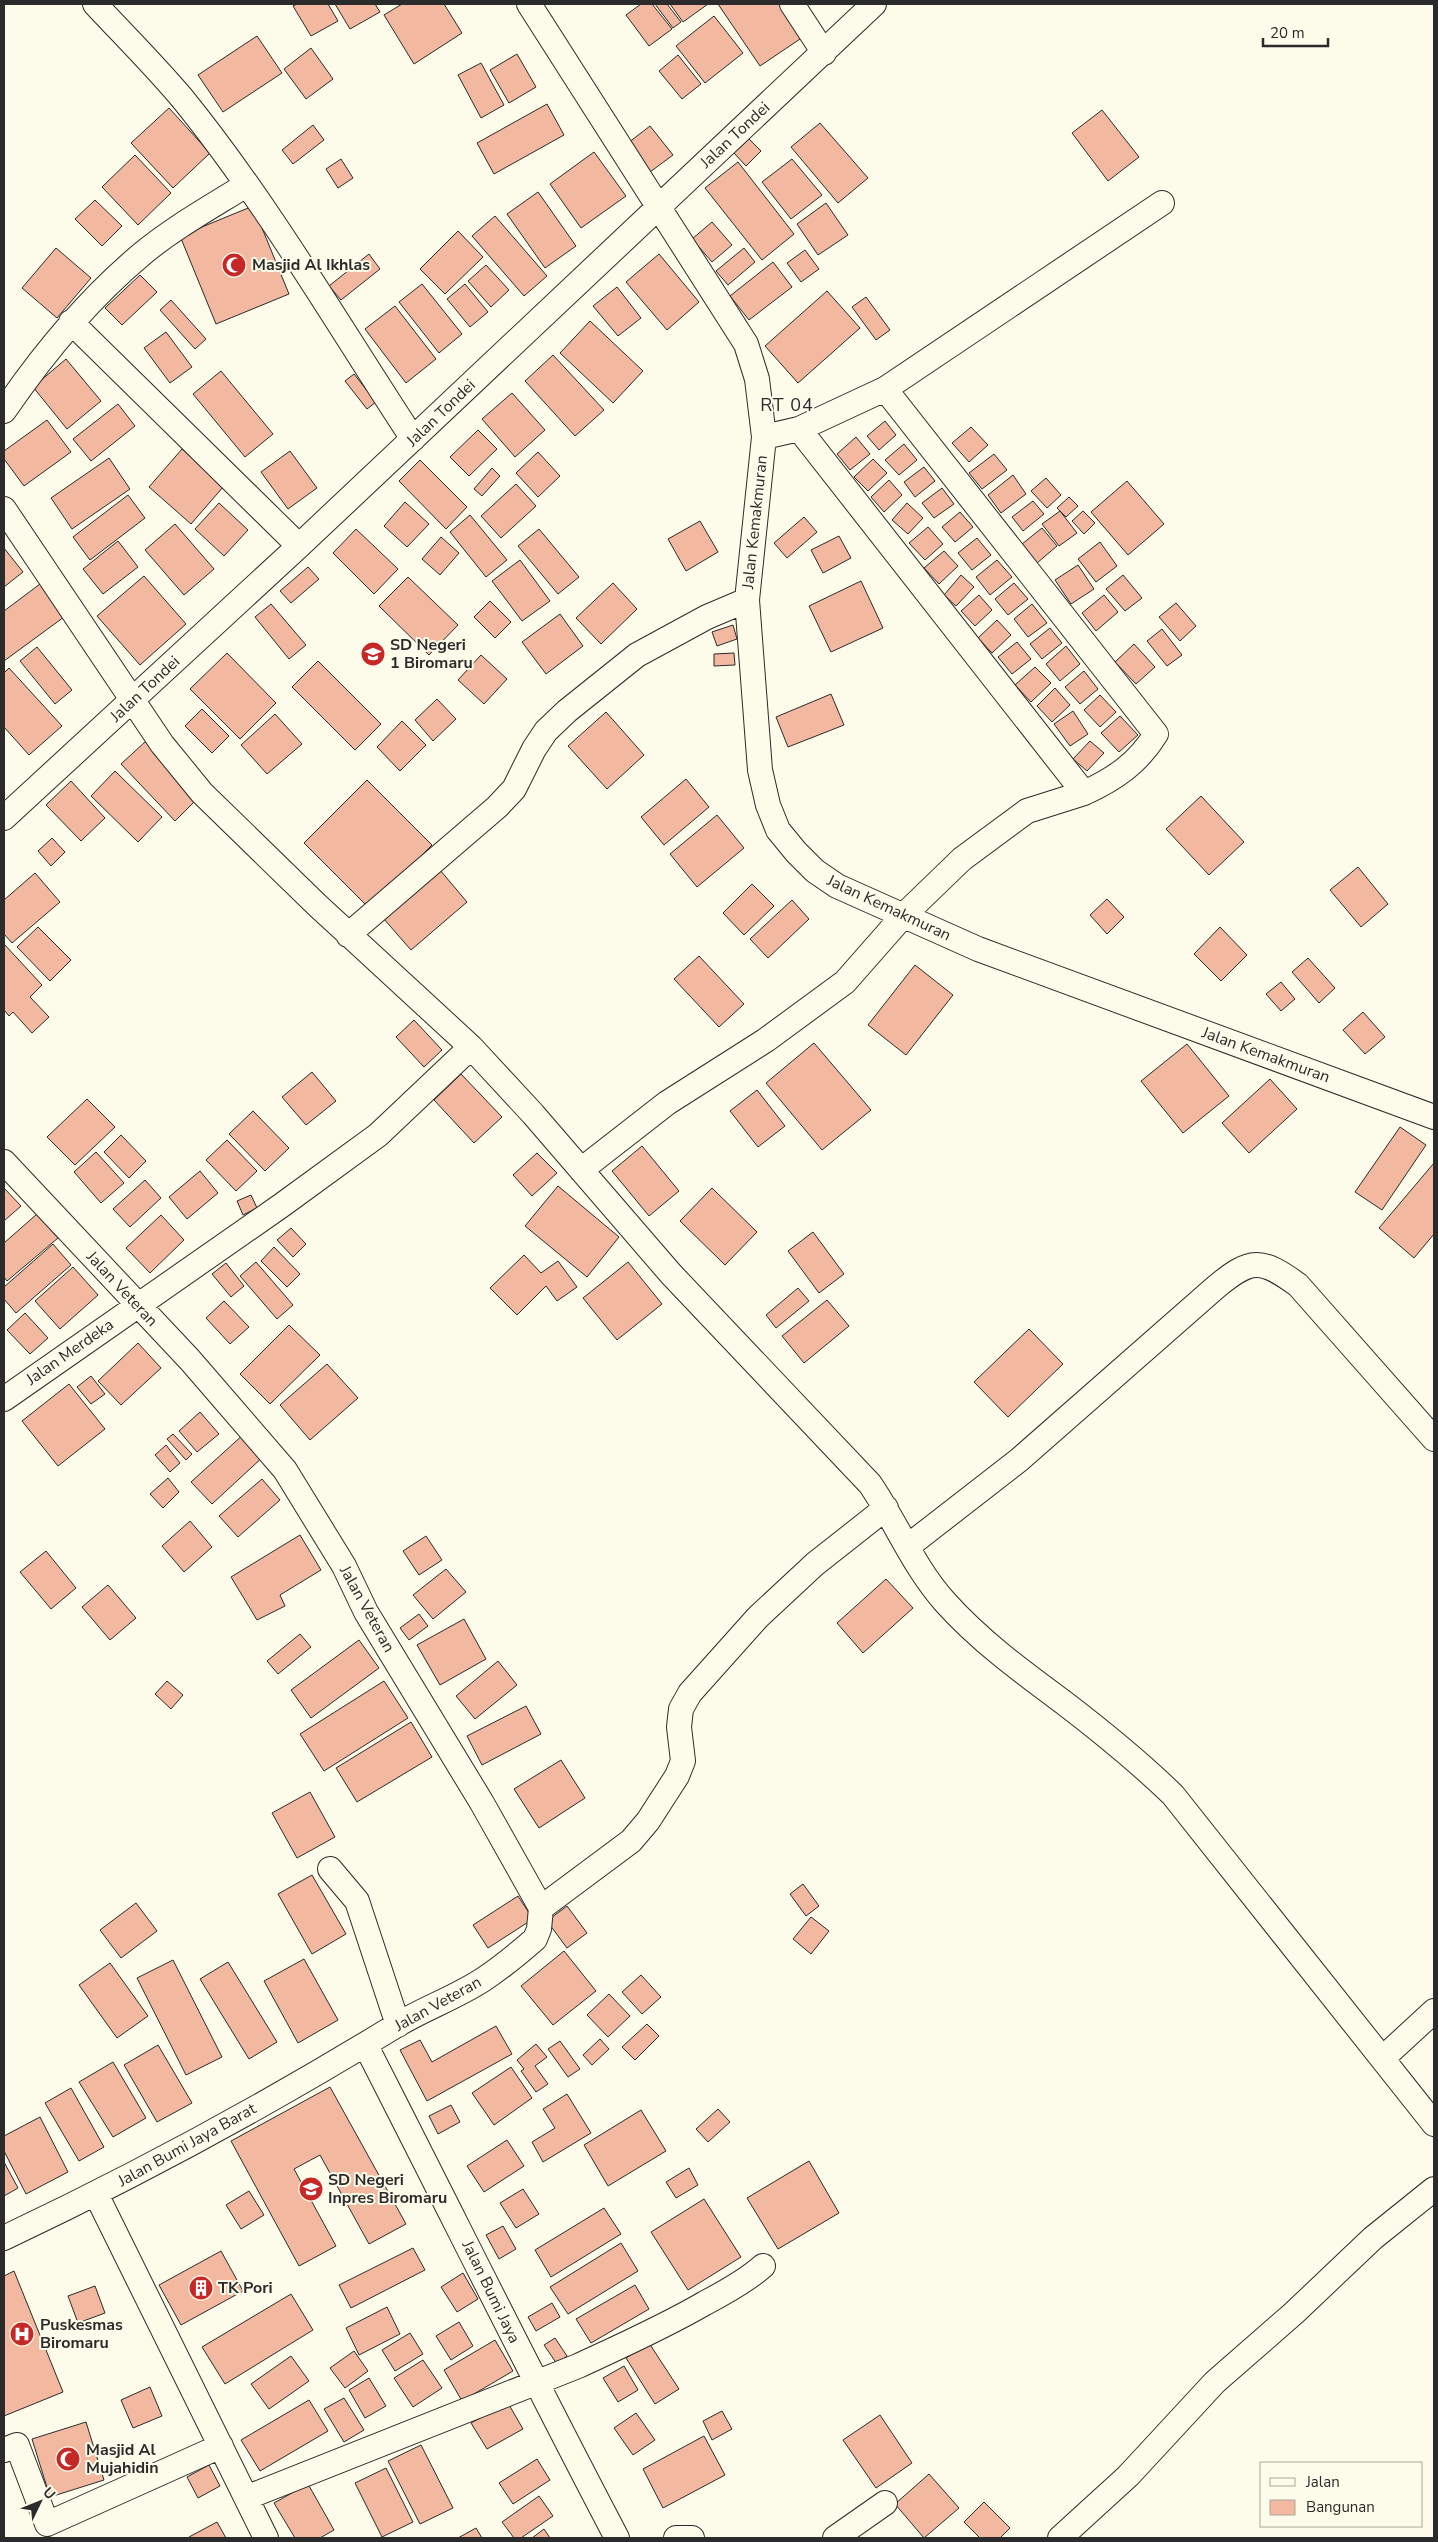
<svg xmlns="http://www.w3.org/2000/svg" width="1438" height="2542" font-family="'Nunito Sans',sans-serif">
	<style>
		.building { fill: #f2b8a0; stroke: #2b2b2b }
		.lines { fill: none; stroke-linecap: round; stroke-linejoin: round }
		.minor-casing { stroke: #2b2b2b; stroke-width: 26 }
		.minor { stroke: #fdfbea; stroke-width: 24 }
		.labels { text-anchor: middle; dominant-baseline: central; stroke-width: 4; stroke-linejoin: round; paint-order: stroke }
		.street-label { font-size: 16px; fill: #2b2b2b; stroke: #fdfbea }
		.poi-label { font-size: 16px; font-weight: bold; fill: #2b2b2b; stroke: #fdfbea; text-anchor: start }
		.neighbourhood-label { font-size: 18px; letter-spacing: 1px; fill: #2b2b2b; stroke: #fdfbea }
	</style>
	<rect width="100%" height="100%" fill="#fdfbea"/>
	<path class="building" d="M297,4H328L338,21L311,36L293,6Z
		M335,4H375L380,12L350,29Z
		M402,4H444L462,33L414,64L384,15Z
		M641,4H652L672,29L649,46L626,15Z
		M655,4H667L681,22L673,28Z
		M670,4H708L683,22Z
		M718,4H781L803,37L760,66Z
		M714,16L743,53L705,83L676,46Z
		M257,36L282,73L223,112L198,75Z
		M311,48L333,79L306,99L284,69Z
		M517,54L536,87L509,103L490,70Z
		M678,55L701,84L682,99L659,71Z
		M481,63L504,105L481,118L458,75Z
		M547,104L564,135L494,174L477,143Z
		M169,108L210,153L173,188L131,143Z
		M1102,110L1139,157L1108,181L1072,133Z
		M820,123L868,178L838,203L791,147Z
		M313,125L324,140L293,164L282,150Z
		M650,126L673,155L650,172L628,143Z
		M749,139L761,151L746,166L734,153Z
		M594,152L626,196L581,228L550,184Z
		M135,155L171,193L138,225L102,187Z
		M341,159L353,178L338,188L326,169Z
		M792,159L822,195L791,219L762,182Z
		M738,162L794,234L762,260L705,188Z
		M538,192L576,246L545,268L507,214Z
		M95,200L122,226L102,246L75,219Z
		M826,203L848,235L818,255L797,224Z
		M253,206L289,294L216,324L180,236Z
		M495,216L547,276L524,296L472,236Z
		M712,222L732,245L712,262L692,239Z
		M458,231L483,257L445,294L420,269Z
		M56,248L91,278L57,318L22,288Z
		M744,248L755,262L728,285L716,271Z
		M805,250L819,269L801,282L787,263Z
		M369,254L380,269L341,300L329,286Z
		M659,254L699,302L667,330L626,282Z
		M773,262L792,287L749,320L730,296Z
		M486,265L509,290L491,307L468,281Z
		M140,275L157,292L122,325L105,308Z
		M422,284L462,334L439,353L399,302Z
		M465,284L488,312L470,327L447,299Z
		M617,287L641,318L618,336L593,306Z
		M827,291L860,328L798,383L765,346Z
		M866,297L890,330L876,340L852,307Z
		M171,300L206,339L195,349L160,310Z
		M395,306L436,359L406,383L365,329Z
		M590,321L643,371L613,403L560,353Z
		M166,332L192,367L170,383L144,348Z
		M553,355L604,410L575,436L525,381Z
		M66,359L101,401L67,429L33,387Z
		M221,371L273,434L245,457L193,394Z
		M354,374L376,402L367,409L345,381Z
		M512,393L545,430L515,457L482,419Z
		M118,404L135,426L91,461L73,439Z
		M47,420L71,452L24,486L4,459V451Z
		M885,421L896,435L879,450L867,436Z
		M971,427L988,445L969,462L952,443Z
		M478,430L497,449L469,476L450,457Z
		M856,437L870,454L850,470L837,454Z
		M904,444L917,460L899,475L885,460Z
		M182,449L224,486L191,524L149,487Z
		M290,451L317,488L288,509L261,472Z
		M538,452L560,476L538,497L516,473Z
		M994,454L1007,470L982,489L969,473Z
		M109,458L130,489L72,529L51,498Z
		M873,459L887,473L868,491L854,477Z
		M420,460L467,507L446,529L399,481Z
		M924,467L935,481L915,497L904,482Z
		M492,468L500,476L482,496L474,489Z
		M1013,475L1026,494L1001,513L988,495Z
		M1046,478L1061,495L1047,508L1031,491Z
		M889,480L902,495L884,512L871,497Z
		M1127,481L1164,524L1128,555L1091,512Z
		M516,484L536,506L501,538L481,516Z
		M942,488L954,504L934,518L922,503Z
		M128,495L145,518L90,560L73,537Z
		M1069,497L1078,506L1066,517L1057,508Z
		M1033,501L1044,514L1023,531L1012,517Z
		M405,502L429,524L407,547L384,526Z
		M219,503L248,530L224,556L195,529Z
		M907,503L923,518L908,534L892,520Z
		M1060,511L1077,533L1059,546L1042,524Z
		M1083,511L1095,523L1084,534L1072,521Z
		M960,512L973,527L955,542L942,527Z
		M470,515L507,560L486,577L450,532Z
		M804,517L817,532L787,558L774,543Z
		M700,521L718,552L686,571L668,539Z
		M175,524L214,569L184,595L145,550Z
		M928,527L943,544L925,560L909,543Z
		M1042,528L1057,546L1037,563L1022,544Z
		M356,529L398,569L374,594L333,553Z
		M539,529L579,577L558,594L518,546Z
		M839,536L851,558L823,573L811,550Z
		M441,537L459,553L440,575L422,559Z
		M977,538L991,555L972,570L958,553Z
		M118,541L138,567L103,594L83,569Z
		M1100,542L1117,566L1096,582L1078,559Z
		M4,548L23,572L4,587Z
		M944,551L958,566L939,584L924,568Z
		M520,560L550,601L522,621L492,581Z
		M997,560L1012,577L990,595L976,577Z
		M1078,565L1094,589L1071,604L1055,580Z
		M308,567L319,579L291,603L280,591Z
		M961,575L974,587L956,606L944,595Z
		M1123,575L1142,598L1125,611L1106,589Z
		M144,576L186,624L140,665L97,616Z
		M408,577L458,625L429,655L379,606Z
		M861,581L883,628L831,652L809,606Z
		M613,583L637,609L601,644L576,618Z
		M1014,583L1028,599L1008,615L995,599Z
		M40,584L64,617L4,661V611Z
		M979,595L992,610L975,626L961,611Z
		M1104,595L1118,612L1096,631L1082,613Z
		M490,601L511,622L495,638L474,617Z
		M1176,603L1196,626L1180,641L1159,617Z
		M271,604L306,645L289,659L255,617Z
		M1032,604L1047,623L1028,637L1014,619Z
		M560,614L583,646L546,674L522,642Z
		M997,620L1011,635L992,653L978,638Z
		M733,625L737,639L717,646L712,632Z
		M1050,628L1062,643L1042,659L1030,644Z
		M1162,629L1182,655L1167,666L1147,641Z
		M1017,642L1031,659L1012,674L998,657Z
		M1134,644L1155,667L1136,684L1115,662Z
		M1066,646L1080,664L1060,681L1046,664Z
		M37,647L72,690L55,704L20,661Z
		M227,653L276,703L240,739L190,689Z
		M734,653L735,665L714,666V654Z
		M481,655L507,679L484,704L458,680Z
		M318,661L381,724L355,750L292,687Z
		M1035,667L1051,683L1031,702L1015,685Z
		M9,668L62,726L29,755L4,727V673Z
		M1084,671L1098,689L1080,704L1065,687Z
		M1055,688L1070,705L1052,722L1037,706Z
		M831,694L844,725L788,747L776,717Z
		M1100,695L1116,712L1100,727L1084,710Z
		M437,699L456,719L433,741L415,720Z
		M202,709L229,736L212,753L185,726Z
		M1073,711L1088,734L1070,746L1054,724Z
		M606,712L644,755L607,789L568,746Z
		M275,714L302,744L267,774L241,745Z
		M1120,716L1138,735L1119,752L1101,733Z
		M402,721L426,745L400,771L377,747Z
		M146,741L199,797L175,821L121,764Z
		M1090,741L1104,753L1087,771L1073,759Z
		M115,771L162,817L138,842L91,796Z
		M686,779L709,807L664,845L641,817Z
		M367,780L432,845L369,908L304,843Z
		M71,781L105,818L81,841L46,805Z
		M1201,796L1244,842L1209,875L1166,829Z
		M717,815L744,848L697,887L670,854Z
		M52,838L65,852L51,866L38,851Z
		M1358,867L1388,904L1361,927L1330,890Z
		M440,870L467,902L411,950L383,918Z
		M35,873L60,902L12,943L4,934V900Z
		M752,884L774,906L744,935L723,913Z
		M1107,899L1124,917L1107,934L1090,915Z
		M792,900L809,919L768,958L750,939Z
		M38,927L71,960L50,981L17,947Z
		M1220,927L1247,955L1221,981L1194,954Z
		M4,944L42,985L30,997L49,1017L32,1033L13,1012L9,1016L4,1010Z
		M699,956L744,1004L719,1027L674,979Z
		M1308,958L1335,988L1319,1003L1292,972Z
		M915,965L953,995L906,1055L868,1025Z
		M1281,982L1295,999L1281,1011L1266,994Z
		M1363,1012L1385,1037L1365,1054L1343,1030Z
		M414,1020L442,1050L424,1067L396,1037Z
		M814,1043L871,1110L822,1150L766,1083Z
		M1187,1044L1229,1096L1183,1133L1141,1081Z
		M312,1072L336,1101L306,1125L282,1097Z
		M461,1074L502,1117L474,1143L434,1100Z
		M1270,1079L1297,1109L1249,1153L1222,1123Z
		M757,1090L785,1126L758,1147L730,1111Z
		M87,1099L115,1127L75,1165L47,1137Z
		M253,1111L289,1148L265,1171L229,1134Z
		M1400,1127L1426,1145L1382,1210L1355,1192Z
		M121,1135L146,1161L129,1178L104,1152Z
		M227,1140L257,1171L236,1191L206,1160Z
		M642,1146L679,1191L649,1216L612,1171Z
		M96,1152L124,1183L101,1203L74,1172Z
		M537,1153L557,1173L532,1196L513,1175Z
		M1434,1163V1234L1414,1258L1379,1228Z
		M200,1171L218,1193L187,1219L169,1197Z
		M145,1180L161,1198L130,1227L113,1209Z
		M558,1186L619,1237L587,1277L525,1226Z
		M4,1188L21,1206L4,1221Z
		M712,1188L757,1232L725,1265L680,1221Z
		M251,1195L257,1208L243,1215L237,1201Z
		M37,1214L58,1238L7,1281L4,1277V1243Z
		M161,1215L184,1240L150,1273L126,1248Z
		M291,1228L306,1244L293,1257L277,1240Z
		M813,1232L844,1274L819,1293L788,1251Z
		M53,1244L71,1265L16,1313L4,1299V1287Z
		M274,1247L300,1274L287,1287L261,1261Z
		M524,1255L541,1273L558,1261L577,1287L557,1301L546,1286L517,1315L490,1288Z
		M256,1262L293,1305L277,1319L240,1276Z
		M628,1262L662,1304L617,1340L583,1298Z
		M226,1263L244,1286L231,1297L212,1274Z
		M73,1267L98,1295L60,1329L35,1301Z
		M798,1288L809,1301L776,1328L766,1315Z
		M827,1300L849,1326L804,1363L782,1336Z
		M224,1301L249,1327L230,1344L206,1318Z
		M25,1313L48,1338L30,1354L7,1330Z
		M289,1325L320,1355L270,1404L240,1374Z
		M1029,1329L1063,1364L1008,1417L974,1382Z
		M138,1343L161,1368L121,1405L98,1381Z
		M327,1364L358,1398L310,1440L280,1405Z
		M91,1376L105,1394L91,1404L77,1387Z
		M69,1384L105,1429L58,1466L22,1421Z
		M200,1412L219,1434L197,1452L179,1431Z
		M245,1433L265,1455L212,1504L191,1482Z
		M173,1434L192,1454L186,1460L167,1439Z
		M166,1445L180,1463L170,1472L155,1455Z
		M168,1478L179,1492L163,1508L150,1494Z
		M262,1479L280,1500L238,1537L219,1516Z
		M190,1521L212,1547L184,1572L162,1546Z
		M300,1535L321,1570L280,1595L285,1606L257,1620L231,1577Z
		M426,1536L442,1560L419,1575L403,1551Z
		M46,1551L76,1588L51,1609L20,1572Z
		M446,1569L466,1592L433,1619L413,1595Z
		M886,1579L913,1608L863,1653L837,1623Z
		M108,1585L136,1618L110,1640L82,1607Z
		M419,1614L428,1626L409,1640L400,1628Z
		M464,1619L486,1659L440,1685L417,1645Z
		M300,1634L311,1647L278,1674L267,1661Z
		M359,1640L379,1668L311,1718L291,1690Z
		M498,1661L517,1685L475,1719L456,1696Z
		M167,1681L183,1695L171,1709L155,1694Z
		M384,1681L408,1718L324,1771L300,1734Z
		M526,1706L541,1734L482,1765L467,1736Z
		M411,1722L432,1757L357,1802L336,1768Z
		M561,1760L585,1798L539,1828L514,1789Z
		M310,1792L335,1837L297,1858L272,1813Z
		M312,1875L346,1934L312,1954L278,1894Z
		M803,1884L819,1906L806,1916L790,1894Z
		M518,1896L533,1919L488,1948L473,1925Z
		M136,1903L157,1931L121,1958L100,1930Z
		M567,1906L587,1933L567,1948L547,1921Z
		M811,1917L829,1931L811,1954L793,1939Z
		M564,1951L596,1991L553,2025L521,1986Z
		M304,1959L338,2020L298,2043L264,1981Z
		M173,1960L222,2057L186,2075L137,1978Z
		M228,1962L277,2042L249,2059L200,1979Z
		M110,1963L148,2016L117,2038L79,1985Z
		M641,1975L661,1997L642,2014L622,1992Z
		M609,1994L630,2016L608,2037L587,2015Z
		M647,2024L659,2036L635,2060L622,2047Z
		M496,2026L512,2054L427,2101L400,2050L420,2040L432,2062Z
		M600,2039L609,2049L592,2065L583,2055Z
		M560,2041L580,2069L568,2077L548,2049Z
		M536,2044L547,2057L535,2066L548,2084L536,2092L521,2071L524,2069L517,2060Z
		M158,2045L192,2103L157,2122L124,2065Z
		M113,2062L146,2118L113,2137L79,2082Z
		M511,2067L532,2098L494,2125L472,2093Z
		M330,2087L406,2224L369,2244L320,2155L294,2169L336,2246L299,2266L231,2141Z
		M71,2088L104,2147L79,2161L45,2103Z
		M567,2094L591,2133L543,2162L532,2142L555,2128L543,2109Z
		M451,2105L460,2122L438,2134L429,2116Z
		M718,2109L730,2122L708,2142L696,2129Z
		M641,2110L666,2151L608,2186L584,2145Z
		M40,2117L68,2172L26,2194L4,2151V2136Z
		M507,2140L524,2166L484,2192L467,2166Z
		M809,2161L839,2213L778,2249L747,2198Z
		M4,2162L18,2188L4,2196Z
		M689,2168L698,2185L676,2198L666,2182Z
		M523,2189L539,2214L516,2228L500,2203Z
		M249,2191L264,2215L241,2229L226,2205Z
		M704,2199L741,2257L688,2290L651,2232Z
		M604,2208L621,2234L551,2277L535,2250Z
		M503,2226L516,2249L499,2259L486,2235Z
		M621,2243L638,2271L568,2314L550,2287Z
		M413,2248L425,2270L351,2308L339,2285Z
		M221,2251L243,2291L181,2325L159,2285Z
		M14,2271L63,2392L4,2416V2276Z
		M463,2273L478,2299L457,2312L441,2287Z
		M635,2285L649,2309L591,2343L576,2319Z
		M95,2286L105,2313L78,2323L68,2296Z
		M291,2294L313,2330L225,2384L202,2347Z
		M552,2303L560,2317L536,2331L528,2317Z
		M387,2307L400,2334L359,2355L346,2328Z
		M459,2322L473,2346L451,2360L436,2336Z
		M410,2333L423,2354L395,2371L382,2350Z
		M555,2338L567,2356L557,2364L544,2345Z
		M495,2340L513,2371L462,2401L444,2370Z
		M649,2343L679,2389L655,2404L626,2358Z
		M354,2351L368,2371L345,2388L330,2368Z
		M291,2356L309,2381L269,2409L251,2384Z
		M423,2360L442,2388L413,2407L394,2378Z
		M624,2366L638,2390L618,2402L603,2378Z
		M369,2378L386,2406L365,2418L349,2390Z
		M150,2387L162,2416L133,2428L121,2400Z
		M344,2398L364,2430L344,2442L324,2409Z
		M309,2400L328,2431L260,2471L241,2440Z
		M508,2403L523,2429L487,2449L471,2423Z
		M722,2411L732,2429L712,2440L703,2421Z
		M636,2413L655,2440L633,2455L614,2428Z
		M880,2415L912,2463L876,2488L843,2440Z
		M86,2422L104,2480L50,2497L32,2439Z
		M704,2436L725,2475L663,2508L643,2469Z
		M421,2445L453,2508L420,2524L388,2461Z
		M537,2459L550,2480L513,2504L499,2483Z
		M209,2465L220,2486L198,2498L187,2477Z
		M386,2468L413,2522L382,2537L355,2483Z
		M929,2474L959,2508L924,2538L895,2504Z
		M308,2484L334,2530L320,2538H295L274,2503Z
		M539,2496L553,2516L521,2538H514L502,2522Z
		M984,2502L1010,2528L1000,2538H980L964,2522Z
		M217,2522L226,2538H189V2537Z
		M476,2528L482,2538H458Z
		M544,2529L550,2538H532Z"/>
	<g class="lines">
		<defs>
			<path id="minor" d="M95,4C124,35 154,65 182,98C268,204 338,325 413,439
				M529,4L746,344L757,379L764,437L747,600L760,770L768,805L778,830L796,852L815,871L837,886L978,949L1434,1117
				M792,4L824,53
				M71,322L299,546
				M885,389L1156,734C1138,763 1115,779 1084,793
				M4,411C43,354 88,299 142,254C173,228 211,207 246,185
				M764,437L799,429L885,389L1162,203
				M4,509L162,744L202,793L317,905L471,1047L533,1114L671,1274L870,1484C896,1522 913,1566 945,1602C980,1641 1021,1671 1063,1702C1101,1731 1139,1762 1173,1795L1434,2124
				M4,818L299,546L874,4
				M348,935L497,807L514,789L534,749L546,731L567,711L637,655L707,617L747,600
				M4,1162L190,1360L285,1470L344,1566L366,1612L482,1803L541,1908L539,1929L535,1939C519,1953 502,1967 484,1979C457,1997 425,2008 397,2025C270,2103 139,2174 4,2238
				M581,1170L667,1103L766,1040L845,982L903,916L962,859L1027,811L1084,793L799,429
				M4,1399L282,1205L378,1135L471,1047
				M907,1547L1019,1460L1216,1287C1251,1258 1261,1258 1298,1285L1434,1439
				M330,1869L357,1901L398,2025
				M541,1908L631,1841L648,1821L677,1776L683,1761L679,1727L681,1709L690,1693L758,1617L815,1564L886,1508
				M366,2046C450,2210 531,2375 617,2538
				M1383,2058L1434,2011
				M96,2194L266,2538
				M4,2450L17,2445L47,2524L221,2446
				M248,2497L578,2366C621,2346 664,2327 705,2303C726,2292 746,2281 763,2266
				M676,2538H692
				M835,2538L885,2503
				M1060,2538L1128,2476L1215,2382L1294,2313L1373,2238L1434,2189"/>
		</defs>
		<use href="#minor" class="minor-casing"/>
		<use href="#minor" class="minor"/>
	</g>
	<defs>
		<symbol id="mosque-disc" viewBox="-11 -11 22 22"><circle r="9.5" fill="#c62828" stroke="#fdfbea"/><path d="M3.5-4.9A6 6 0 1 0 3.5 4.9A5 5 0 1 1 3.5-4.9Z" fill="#fff"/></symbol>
		<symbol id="school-disc" viewBox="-11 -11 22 22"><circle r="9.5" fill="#c62828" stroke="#fdfbea"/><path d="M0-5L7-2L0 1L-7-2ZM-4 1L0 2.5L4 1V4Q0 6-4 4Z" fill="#fff"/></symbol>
		<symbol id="building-disc" viewBox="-11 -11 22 22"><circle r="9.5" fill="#c62828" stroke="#fdfbea"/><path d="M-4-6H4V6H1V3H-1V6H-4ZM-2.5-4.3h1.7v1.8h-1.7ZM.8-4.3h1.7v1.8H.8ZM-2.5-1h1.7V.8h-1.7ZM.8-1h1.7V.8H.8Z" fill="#fff"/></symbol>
		<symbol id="hospital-disc" viewBox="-11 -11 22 22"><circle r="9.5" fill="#c62828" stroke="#fdfbea"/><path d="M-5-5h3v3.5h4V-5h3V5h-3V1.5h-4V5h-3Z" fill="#fff"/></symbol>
	</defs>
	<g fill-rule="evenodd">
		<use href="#mosque-disc" x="220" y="251" width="28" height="28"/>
		<use href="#school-disc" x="359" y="640" width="28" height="28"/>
		<use href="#school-disc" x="297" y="2175" width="28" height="28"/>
		<use href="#building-disc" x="187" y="2274" width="28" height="28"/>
		<use href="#hospital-disc" x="8" y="2320" width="28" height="28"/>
		<use href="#mosque-disc" x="54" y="2445" width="28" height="28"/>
	</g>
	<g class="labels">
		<g class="street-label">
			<text transform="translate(735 135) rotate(-43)">Jalan Tondei</text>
			<text transform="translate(441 413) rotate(-44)">Jalan Tondei</text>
			<text transform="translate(755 522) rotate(-84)">Jalan Kemakmuran</text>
			<text transform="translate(145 689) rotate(-43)">Jalan Tondei</text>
			<text transform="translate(889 908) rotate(25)">Jalan Kemakmuran</text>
			<text transform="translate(1266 1055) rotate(20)">Jalan Kemakmuran</text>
			<text transform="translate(122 1289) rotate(47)">Jalan Veteran</text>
			<text transform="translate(70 1352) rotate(-35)">Jalan Merdeka</text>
			<text transform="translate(367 1609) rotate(61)">Jalan Veteran</text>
			<text transform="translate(438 2004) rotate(-29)">Jalan Veteran</text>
			<text transform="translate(187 2145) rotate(-29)">Jalan Bumi Jaya Barat</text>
			<text transform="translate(491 2292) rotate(64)">Jalan Bumi Jaya</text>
		</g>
		<g class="poi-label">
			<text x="252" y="265">Masjid Al Ikhlas</text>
			<text x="390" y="645">SD Negeri<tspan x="390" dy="18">1 Biromaru</tspan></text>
			<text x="328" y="2180">SD Negeri<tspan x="328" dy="18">Inpres Biromaru</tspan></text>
			<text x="218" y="2288">TK Pori</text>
			<text x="40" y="2325">Puskesmas<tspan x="40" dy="18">Biromaru</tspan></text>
			<text x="86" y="2450">Masjid Al<tspan x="86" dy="18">Mujahidin</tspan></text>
		</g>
		<g class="neighbourhood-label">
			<text x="787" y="405">RT 04</text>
		</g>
	</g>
	<rect width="1438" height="2542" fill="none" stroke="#2b2b2b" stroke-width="10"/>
	<rect x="1260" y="2462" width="162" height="65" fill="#fdfbea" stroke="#a9a89e"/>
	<rect x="1270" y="2478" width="25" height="8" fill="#fdfbea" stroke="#a9a89e"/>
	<text x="1306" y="2487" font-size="15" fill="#2b2b2b">Jalan</text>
	<rect x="1270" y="2500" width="25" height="15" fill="#f2b8a0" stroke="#a9a89e"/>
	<text x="1306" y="2512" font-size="15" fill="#2b2b2b">Bangunan</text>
	<g transform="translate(40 2502) rotate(47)" stroke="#fdfbea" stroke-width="4" paint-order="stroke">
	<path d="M0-4L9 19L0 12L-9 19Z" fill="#2b2b2b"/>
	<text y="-8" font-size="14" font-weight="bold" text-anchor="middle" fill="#2b2b2b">U</text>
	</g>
	<path d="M1263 38v8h65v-8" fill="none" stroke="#2b2b2b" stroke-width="2.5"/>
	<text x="1270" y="38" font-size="15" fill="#2b2b2b" stroke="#fdfbea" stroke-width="4" paint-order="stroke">20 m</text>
</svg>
